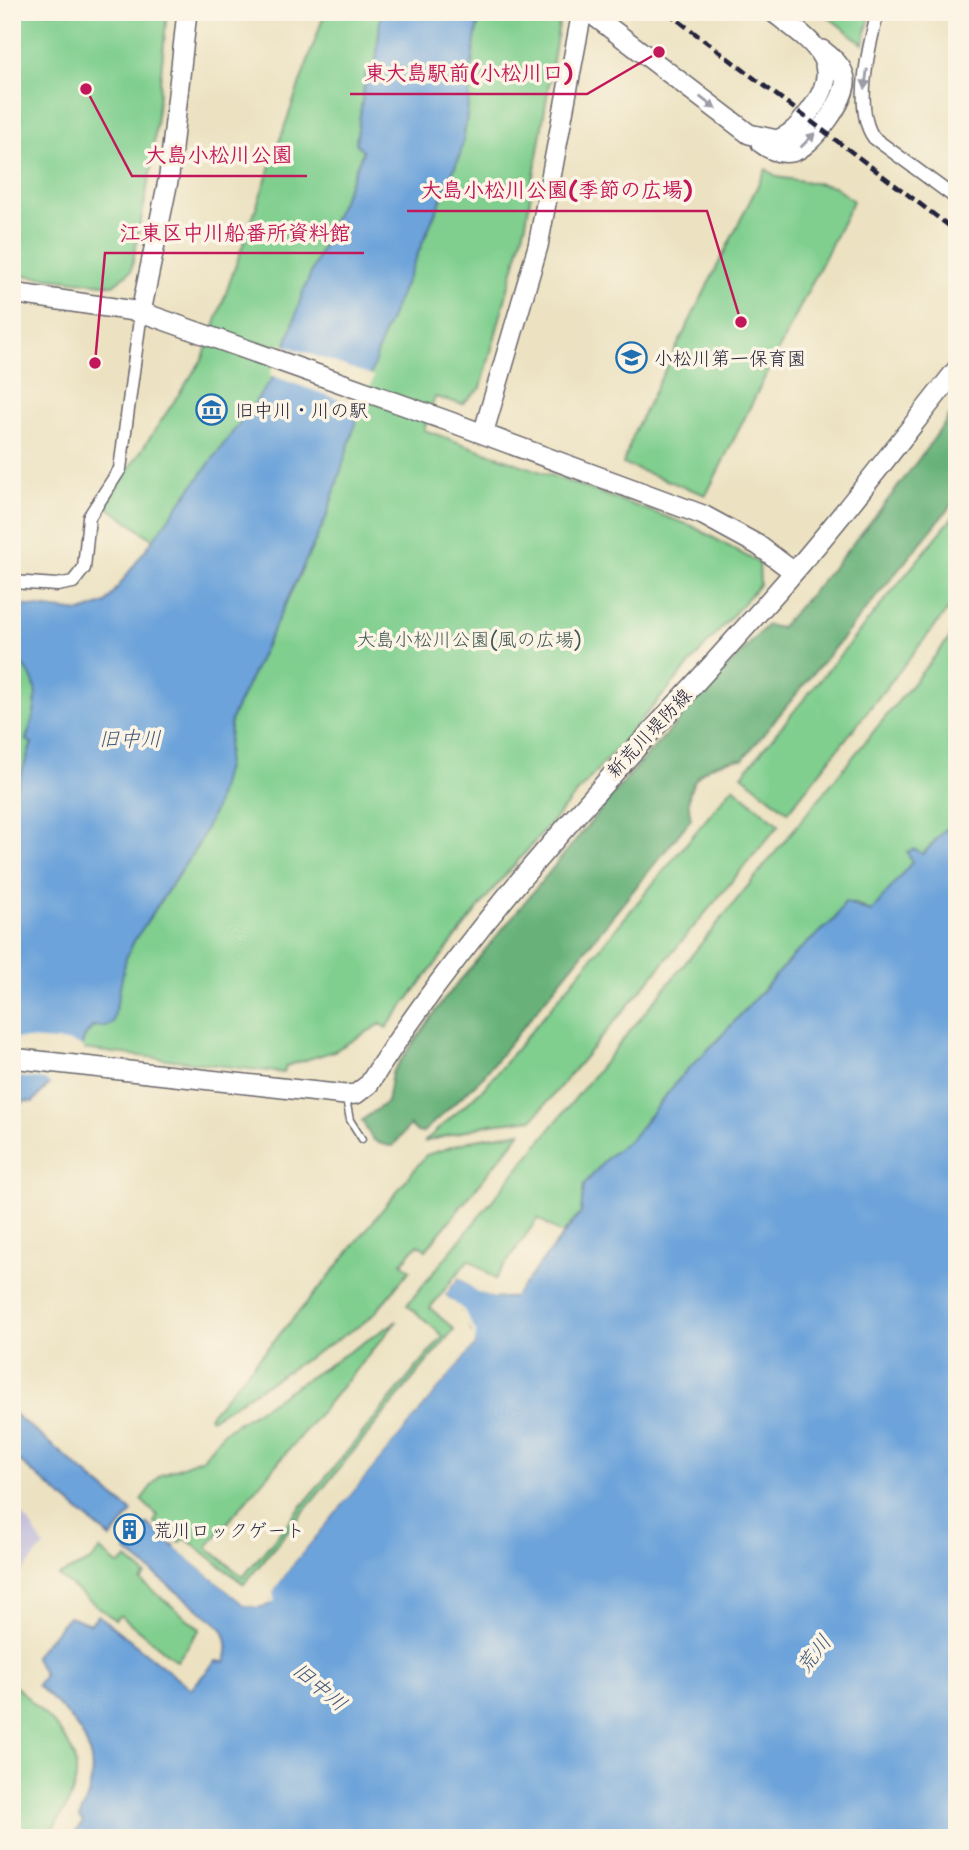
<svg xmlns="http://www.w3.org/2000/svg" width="969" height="1850" font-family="'Shantell Sans','Klee One',sans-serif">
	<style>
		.industrial { fill: #c4c0db }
		.green { fill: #80cf8f; stroke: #517865; stroke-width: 2 }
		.forest { fill: #68b27a; stroke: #456a5a; stroke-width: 2 }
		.water { fill: #6ca3da; stroke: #47628a; stroke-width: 2 }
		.pier { fill: #ece2c2 }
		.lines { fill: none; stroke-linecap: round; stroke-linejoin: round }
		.lane-casing { stroke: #69656a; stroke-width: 9 }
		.street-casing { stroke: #69656a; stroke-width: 15 }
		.secondary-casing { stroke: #69656a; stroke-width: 22 }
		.lane { stroke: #fff; stroke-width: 6 }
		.street { stroke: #fff; stroke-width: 12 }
		.secondary { stroke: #fff; stroke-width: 19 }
		.rail { stroke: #22223b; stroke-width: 4.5; stroke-dasharray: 10 5; stroke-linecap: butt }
		.oneway { fill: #9c9ca7 }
		.labels { text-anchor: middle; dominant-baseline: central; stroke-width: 7; stroke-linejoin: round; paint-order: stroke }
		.poi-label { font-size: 19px; fill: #22223b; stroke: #fcf5e5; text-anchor: start }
		.park-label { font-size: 19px; fill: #3e5654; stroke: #fcf5e5 }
		.street-label { font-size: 19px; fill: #22223b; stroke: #fcf5e5 }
		.water-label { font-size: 21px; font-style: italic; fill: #40567b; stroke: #fcf5e5 }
		.leader { fill: none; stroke: #c2185b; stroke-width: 2.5 }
		.callout-dot { fill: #c2185b; stroke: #fcf5e5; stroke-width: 2.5 }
		.callout-label { font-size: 21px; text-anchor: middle; font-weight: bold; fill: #c2185b; stroke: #fcf5e5; stroke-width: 7; stroke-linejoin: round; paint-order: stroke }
	</style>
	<rect width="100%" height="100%" fill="#fcf5e5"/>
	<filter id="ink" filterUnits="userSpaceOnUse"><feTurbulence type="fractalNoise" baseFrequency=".0143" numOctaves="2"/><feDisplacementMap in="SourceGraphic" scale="14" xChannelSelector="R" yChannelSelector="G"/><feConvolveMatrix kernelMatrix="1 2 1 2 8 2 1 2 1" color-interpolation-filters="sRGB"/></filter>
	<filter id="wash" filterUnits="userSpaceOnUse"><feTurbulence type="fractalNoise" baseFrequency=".00686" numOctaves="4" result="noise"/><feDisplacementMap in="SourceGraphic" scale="28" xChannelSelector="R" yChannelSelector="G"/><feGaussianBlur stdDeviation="1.57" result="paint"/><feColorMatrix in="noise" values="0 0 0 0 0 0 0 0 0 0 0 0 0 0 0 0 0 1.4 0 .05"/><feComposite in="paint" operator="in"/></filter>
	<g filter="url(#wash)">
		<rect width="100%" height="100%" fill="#ece2c2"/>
		<path class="industrial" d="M12,1506L28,1521L44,1546L12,1585Z"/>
		<path class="green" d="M12,12H167L152,164L131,271L113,285L12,274Z
			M325,12H381L376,63L366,73L356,143L363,151L303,292L278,371L154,540L105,505L203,358Z
			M481,12H561L526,223L481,388L462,404L435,397L424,430L692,526L759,563L760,584L495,887L386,1028L381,1024L334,1051L286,1066L284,1073L81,1049C85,1030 94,1025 111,1019L126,958L134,941L198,845L226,766L231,719L326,518L383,335L460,155C472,108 468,59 481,12Z
			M822,12H871L863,44Z
			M766,169L777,177L834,186L853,201L706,495L623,464L635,430Z
			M957,512V598L788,812L742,775Z
			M957,629V817C928,849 898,879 871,912L859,905L845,902L834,920L795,954L717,1041L684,1073L631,1139L608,1157L584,1185L581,1213L562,1234L538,1218L495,1279L469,1259L430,1308L454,1329L244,1584L185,1538L180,1543L154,1522L158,1516L141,1500L160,1475L203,1458L224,1432L397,1321L207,1547L243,1577L443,1336L407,1305Z
			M12,657C46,679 37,708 26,739L32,742L13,801Z
			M733,787L779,825L533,1119L491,1124L424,1142L485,1087Z
			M521,1132L426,1250L418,1244L402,1263L410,1270L374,1314L362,1324L211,1419L209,1416L323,1284L426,1155L476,1139Z
			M100,1550L119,1565L127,1559L146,1575L141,1581L200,1629L177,1661L120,1615L115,1620L58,1576L91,1561Z
			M12,1683C70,1738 105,1764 45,1838H12Z"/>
		<path class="forest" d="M957,406V498L936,524L743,759C706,761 681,779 691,819L481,1079L422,1133L417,1132L410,1125L393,1146C373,1145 370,1137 362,1120L387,1102L392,1073L443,1001L637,766L767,625L780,628C844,558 903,483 957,406Z"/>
		<path class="water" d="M381,12H481C468,59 472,108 460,155L383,335L326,518L231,719L226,766L215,809L198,845L134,941L126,958L113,1022L106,1027L93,1026L84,1038L81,1049L33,1102L26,1101L12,1109V801L32,743L26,740C37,708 46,679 12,657V604L81,612L106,603L278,371L303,292L363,152L356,143L366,73L376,63Z
			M957,817V1838H71L83,1822L79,1818C110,1756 81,1725 37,1685L44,1675L34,1656L69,1616L90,1624L98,1615L191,1689L216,1661L225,1662C229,1648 228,1639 221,1627L126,1551L147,1524L245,1605L262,1607L271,1604L272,1592L292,1565L475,1344C470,1320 463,1310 445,1295L459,1277C475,1290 493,1304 514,1296L581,1213L584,1185L608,1157L631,1139L684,1073L717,1041L795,954L834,920L845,902L871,912L912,862L907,852L914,849L923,854Z
			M12,1412L132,1512L111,1538L12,1455Z"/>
		<path class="pier" d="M281,344L374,376L363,408L270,375Z
			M12,1038L71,1042L85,1048L51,1085L45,1080L12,1076Z
			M559,1232L562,1234L514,1296L494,1298L477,1292L459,1277L445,1295L464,1310L476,1332L475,1344L292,1565L273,1592L275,1602L258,1607L245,1605L175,1548L177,1546L246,1602L258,1604L271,1600L269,1590L290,1563L472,1342V1332L461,1312L442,1296L457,1275L461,1274L479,1289L496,1295L512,1293Z"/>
	</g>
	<g filter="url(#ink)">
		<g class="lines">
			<defs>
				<path id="lane" d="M346,1099L350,1120L362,1139"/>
				<path id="street" d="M878,12C869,45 853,110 874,138L957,199
					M12,582L57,585L73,582L84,568L89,517L120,469L141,312"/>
				<path id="secondary" d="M589,12L749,134L777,140C793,134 800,124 810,111C848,62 812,42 773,12
					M761,143C770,150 781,154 792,152C811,148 848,98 845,79C843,66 832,58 822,50
					M12,293L141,312L448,421L703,515L758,545L794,572
					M141,312L169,176L187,12
					M483,434L538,246L582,12
					M12,1058L345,1095L356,1094L369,1084C480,907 630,759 767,603C834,528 895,447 957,369"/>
			</defs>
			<use href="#lane" class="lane-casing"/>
			<use href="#street" class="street-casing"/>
			<use href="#secondary" class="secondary-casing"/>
			<use href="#lane" class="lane"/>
			<use href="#street" class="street"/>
			<use href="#secondary" class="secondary"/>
			<path class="rail" d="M667,12L957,232"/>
		</g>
		<defs><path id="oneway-solid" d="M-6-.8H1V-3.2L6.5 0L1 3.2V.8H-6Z" transform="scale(1.75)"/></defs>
		<g class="oneway">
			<use href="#oneway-solid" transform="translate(866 79) rotate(97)"/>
			<use href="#oneway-solid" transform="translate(708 103) rotate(37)"/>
			<use href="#oneway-solid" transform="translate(808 140) rotate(-45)"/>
		</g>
	</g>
	<defs>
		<symbol id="school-ring" viewBox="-11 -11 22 22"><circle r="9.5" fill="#fcf5e5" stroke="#1f6fb2" stroke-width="1.5"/><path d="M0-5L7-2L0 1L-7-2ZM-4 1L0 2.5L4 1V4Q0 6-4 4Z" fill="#1f6fb2"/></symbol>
		<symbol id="museum-ring" viewBox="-11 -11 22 22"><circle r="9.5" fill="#fcf5e5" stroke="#1f6fb2" stroke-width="1.5"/><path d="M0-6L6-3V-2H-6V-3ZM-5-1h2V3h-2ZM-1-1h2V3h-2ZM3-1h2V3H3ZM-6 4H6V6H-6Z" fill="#1f6fb2"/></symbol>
		<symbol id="building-ring" viewBox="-11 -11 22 22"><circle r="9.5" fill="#fcf5e5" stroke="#1f6fb2" stroke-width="1.5"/><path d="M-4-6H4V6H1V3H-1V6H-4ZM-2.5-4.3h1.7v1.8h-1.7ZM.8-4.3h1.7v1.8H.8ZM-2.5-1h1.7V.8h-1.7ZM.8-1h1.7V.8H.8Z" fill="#1f6fb2"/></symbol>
	</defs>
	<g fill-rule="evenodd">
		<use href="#school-ring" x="614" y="340" width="35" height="35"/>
		<use href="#museum-ring" x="194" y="392" width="35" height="35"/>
		<use href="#building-ring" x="112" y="1512" width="35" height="35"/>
	</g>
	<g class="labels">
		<g class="poi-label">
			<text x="654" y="358">小松川第一保育園</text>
			<text x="235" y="410">旧中川・川の駅</text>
			<text x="153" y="1530">荒川ロックゲート</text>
		</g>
		<g class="park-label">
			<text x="469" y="639">大島小松川公園(風の広場)</text>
		</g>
		<g class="street-label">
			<text transform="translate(649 733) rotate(-47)">新荒川堤防線</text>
		</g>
		<g class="water-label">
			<text x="130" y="739">旧中川</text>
			<text transform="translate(814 1654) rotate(-52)">荒川</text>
			<text transform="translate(320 1687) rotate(40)">旧中川</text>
		</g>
	</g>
	<path class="leader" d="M659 52L587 94H350M86 89L132 176H307M741 322L707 211H407M95 363L105 253H364"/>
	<g class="callout-dot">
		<circle cx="659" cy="52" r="7"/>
		<circle cx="86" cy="89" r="7"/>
		<circle cx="741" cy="322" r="7"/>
		<circle cx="95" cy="363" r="7"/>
	</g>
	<g class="callout-label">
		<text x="469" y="80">東大島駅前(小松川口)</text>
		<text x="219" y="162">大島小松川公園</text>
		<text x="557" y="197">大島小松川公園(季節の広場)</text>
		<text x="235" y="240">江東区中川船番所資料館</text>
	</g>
	<rect width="969" height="1850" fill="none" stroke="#fcf5e5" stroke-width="42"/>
</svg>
